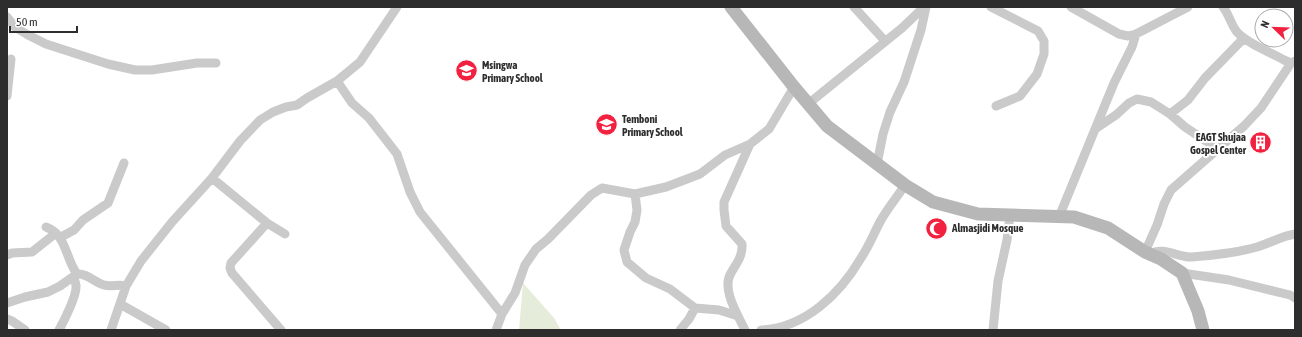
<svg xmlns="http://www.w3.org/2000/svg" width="1302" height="337" font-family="'Asap Condensed',sans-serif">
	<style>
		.green { fill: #e5ecda }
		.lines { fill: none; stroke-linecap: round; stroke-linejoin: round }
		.street { stroke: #cacaca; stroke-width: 9 }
		.secondary { stroke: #b7b7b7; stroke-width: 13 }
		.labels { text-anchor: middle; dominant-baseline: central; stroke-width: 4; stroke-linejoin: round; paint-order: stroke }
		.poi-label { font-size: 11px; font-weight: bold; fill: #2d2d2d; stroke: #fff; text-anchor: start }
	</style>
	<rect width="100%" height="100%" fill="#fff"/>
	<path class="green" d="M523,283L554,318L561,330H519Z"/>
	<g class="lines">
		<path class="street" d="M854,7L885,41
			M991,7L1038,31L1044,41V54L1037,74L1020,96L996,106
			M1071,7L1119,34L1128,36L1136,34L1188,7
			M1223,7C1229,14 1231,25 1237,32C1248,44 1270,52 1284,60L1291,63L1295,61
			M7,17L15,27L28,35L46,44L108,64L135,70H152L197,63H216
			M337,81L352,103L369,118L397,154L410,192L420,212L502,314
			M7,96L11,59
			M808,104L902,28L924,7
			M1170,114L1188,100L1205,78L1244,38
			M1095,129L1116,115L1129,103L1137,99L1151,102L1170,114L1185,127L1218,149
			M877,164L883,134L890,112L904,82L921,30L926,7
			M212,178L267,223L285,234
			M635,194L637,210L635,222L630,232L624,250L627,262L646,278L670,289L695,308L719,310L738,316
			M1059,217L1114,83L1132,47L1136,34
			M267,223L231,263L230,268L232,273L281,330
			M46,227C67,235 65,258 77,274
			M61,237L74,230L83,220L108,203L124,163
			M1145,252L1157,225L1164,204L1171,190L1244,126L1261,108L1291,63
			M1150,254C1164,246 1178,258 1192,257C1214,255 1236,253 1257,247C1270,243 1282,236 1295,234
			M7,255L12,253L32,252L56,233
			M1182,273L1229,280L1290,295L1295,298
			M7,303L25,297L48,292L60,286L77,274C87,273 94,282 104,285C111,287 119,284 126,286
			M120,304L166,330
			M7,319L12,321L25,330
			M59,330C64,321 77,295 76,286C76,283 74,279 73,277
			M111,330L126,286L141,261L172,222L212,178L240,141L260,120L273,112L286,107L297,105L307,98L337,81L360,62L397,7
			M496,330L502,314L515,293L525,265L536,249L548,239L591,195L602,188L635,194L666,187L700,174L725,155L750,144L769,129L794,87
			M680,330L689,319L695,308
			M745,330C738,315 721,289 731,273C736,264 743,256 742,244L726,226L724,210V202L750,144
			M761,330C805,328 840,294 861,258C869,246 874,233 881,220C888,208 897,197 905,185
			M993,330L998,281L1007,240L1010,216"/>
		<path class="secondary" d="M731,7L794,87L827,126L905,185L933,202L978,214L1074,217L1108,228L1145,252L1161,259L1182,273L1198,311L1203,330"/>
	</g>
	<defs>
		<symbol id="school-disc" viewBox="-11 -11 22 22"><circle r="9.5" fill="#f32140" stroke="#fff"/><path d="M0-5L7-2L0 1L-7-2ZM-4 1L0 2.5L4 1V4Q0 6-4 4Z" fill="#fff"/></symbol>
		<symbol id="building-disc" viewBox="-11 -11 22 22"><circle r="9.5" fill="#f32140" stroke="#fff"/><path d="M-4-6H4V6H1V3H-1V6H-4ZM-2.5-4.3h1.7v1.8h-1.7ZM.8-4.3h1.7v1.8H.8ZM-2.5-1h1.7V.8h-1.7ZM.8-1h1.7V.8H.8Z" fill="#fff"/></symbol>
		<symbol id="mosque-disc" viewBox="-11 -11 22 22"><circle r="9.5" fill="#f32140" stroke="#fff"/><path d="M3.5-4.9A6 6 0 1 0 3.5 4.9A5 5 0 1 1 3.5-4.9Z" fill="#fff"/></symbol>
	</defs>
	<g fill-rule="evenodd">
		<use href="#school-disc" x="454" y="58" width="25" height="25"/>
		<use href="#school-disc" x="594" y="112" width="25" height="25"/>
		<use href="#building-disc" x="1248" y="130" width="25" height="25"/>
		<use href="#mosque-disc" x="924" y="216" width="25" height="25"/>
	</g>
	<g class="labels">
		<g class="poi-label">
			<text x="482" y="65">Msingwa<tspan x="482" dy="13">Primary School</tspan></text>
			<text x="622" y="119">Temboni<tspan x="622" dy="13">Primary School</tspan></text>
			<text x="1246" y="137" text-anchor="end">EAGT Shujaa<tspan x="1246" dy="13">Gospel Center</tspan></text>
			<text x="952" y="228">Almasjidi Mosque</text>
		</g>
	</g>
	<rect width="1302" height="337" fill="none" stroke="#2d2d2d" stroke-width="16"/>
	<g transform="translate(1274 28) rotate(293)"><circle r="19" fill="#ffffff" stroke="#ababab"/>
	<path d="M0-3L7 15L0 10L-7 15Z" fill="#f32140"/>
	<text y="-6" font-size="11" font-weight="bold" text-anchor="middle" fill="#2d2d2d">N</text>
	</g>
	<path d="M10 26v6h67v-6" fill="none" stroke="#2d2d2d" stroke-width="2"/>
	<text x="16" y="26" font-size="12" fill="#2d2d2d" stroke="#ffffff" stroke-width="3" paint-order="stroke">50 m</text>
</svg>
